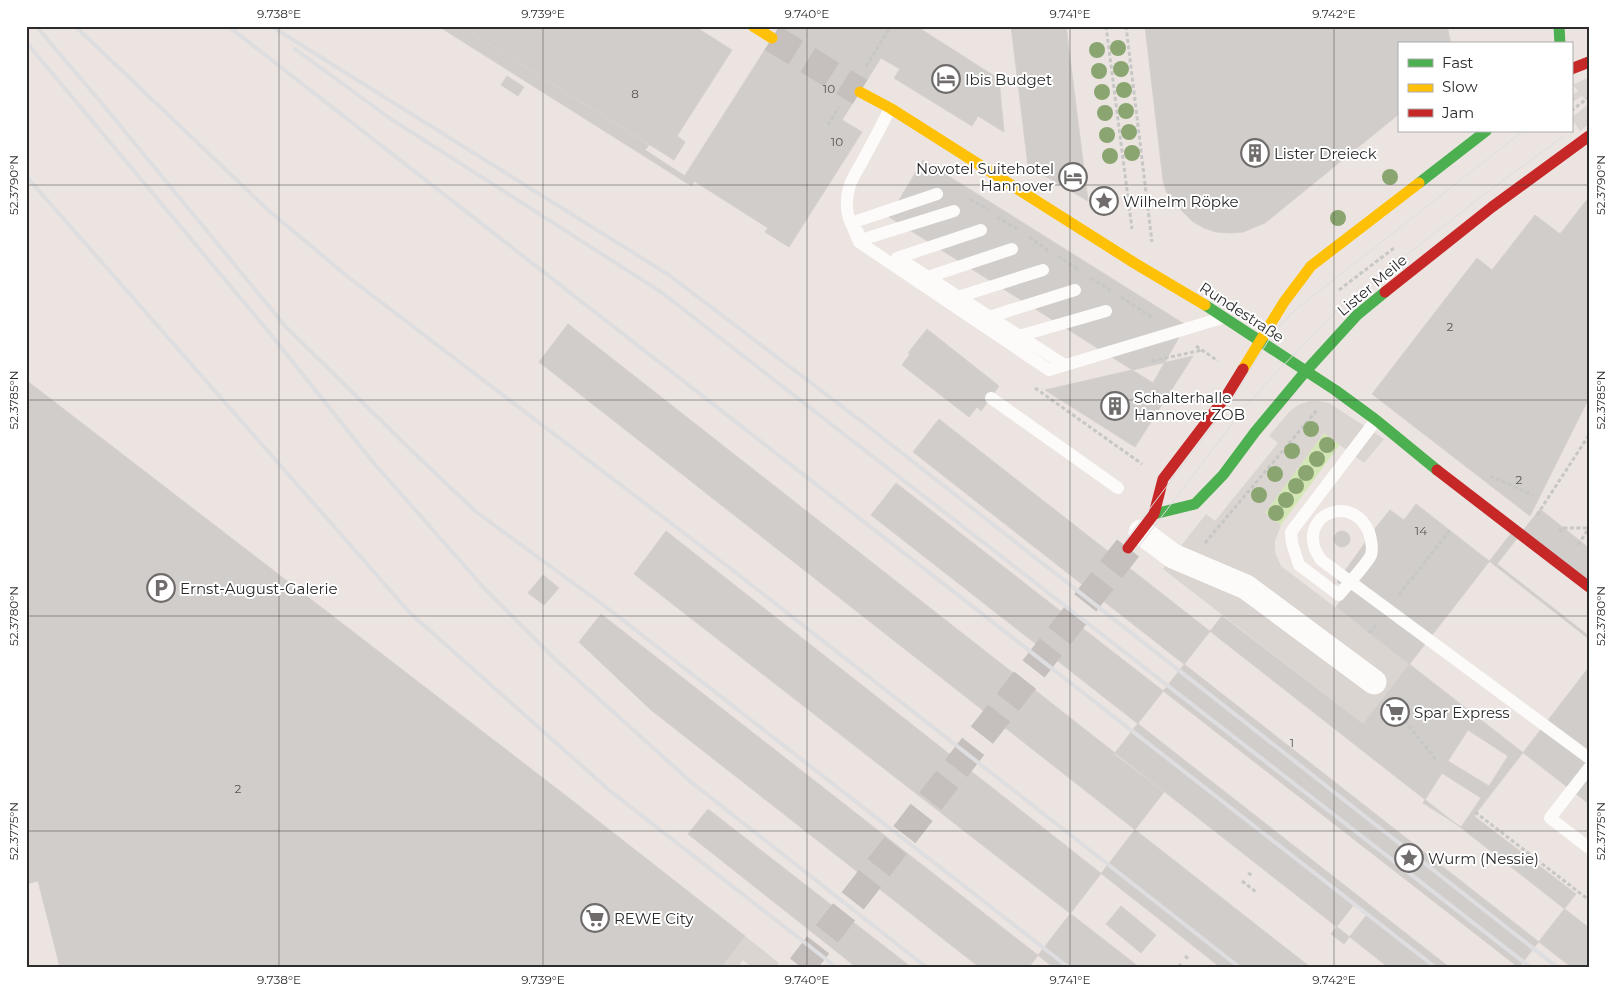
<svg xmlns="http://www.w3.org/2000/svg" width="1615" height="993" font-family="Montserrat,sans-serif">
	<style>
		.green { fill: #d6e7b7 }
		.plaza { fill: #dbd5d1 }
		.building { fill: #d1cdca; stroke: #d6d0cd; fill-rule: evenodd }
		.lines { fill: none; stroke-linecap: round; stroke-linejoin: round }
		.secondary-tunnel { stroke: #c5bfbd; stroke-width: 28; stroke-dasharray: 28 14; stroke-linecap: butt }
		.path { stroke: #c7c7c6; stroke-width: 3; stroke-dasharray: 4 2.5; stroke-linecap: butt }
		.lane { stroke: #fcfbfa; stroke-width: 12 }
		.street { stroke: #fcfbfa; stroke-width: 25 }
		.fast { stroke: #4caf50; stroke-width: 11 }
		.slow { stroke: #ffc107; stroke-width: 11 }
		.jam { stroke: #c62828; stroke-width: 11 }
		.tram { stroke: #dedee0; stroke-width: 1 }
		.rail { stroke: #dedee0; stroke-width: 4 }
		.tree { fill: #8aa570 }
		.ticks { fill: none; stroke: #2c2c2c; stroke-width: 1; stroke-opacity: 0.45 }
		.labels { text-anchor: middle; dominant-baseline: central; stroke-width: 4; stroke-linejoin: round; paint-order: stroke }
		.number-label { font-size: 12px; fill: #565554 }
		.poi-label { font-size: 15px; fill: #2c2c2c; stroke: #fff; text-anchor: start }
		.street-label { font-size: 15px; fill: #2c2c2c; stroke: #fff }
		.neatline { fill: none; stroke: #2c2c2c; stroke-width: 2 }
		.ticks-label { font-size: 12px; text-anchor: middle; fill: #2c2c2c }
	</style>
	<rect width="100%" height="100%" fill="#ebe4e1"/>
	<path class="green" d="M1324,433L1340,444L1281,525L1265,513Z"/>
	<path class="plaza" d="M1589,77V103L1582,96L1571,103V96L1578,91L1573,85Z
		M1589,104V124L1580,131L1571,118Z
		M1309,401H1319L1329,403L1384,439L1364,463L1324,433L1265,513L1281,525L1275,541V552L1281,566L1410,664L1363,724L1163,569L1206,514L1215,521L1278,443L1269,436L1289,412L1298,405Z
		M745,936L779,963L776,967H748L749,965L743,960L738,967H721Z"/>
	<path class="building" d="M438,26H460L649,145L645,150L685,176L682,180Z
		M460,26H694L732,50L677,136L685,142L674,160Z
		M780,26H901L842,120L862,132L789,247L765,232L768,228L694,181L692,186L682,180Z
		M901,26H916L999,79L1004,132L978,116L972,126L894,78L900,69L881,58Z
		M1011,26H1066L1088,201L1028,166Z
		M1145,26H1447L1451,44H1399V114L1265,223L1243,232L1230,233L1216,232L1204,228L1192,221L1173,202L1166,191L1163,180Z
		M507,76L524,87L518,96L501,85Z
		M923,160L1186,325L1153,383L889,217Z
		M1589,197V398L1530,516L1372,394L1477,258L1492,270L1535,215L1560,234Z
		M568,324L1388,967H1310L539,362Z
		M927,329L999,386L981,411L977,407L969,417L902,365L910,354L908,353Z
		M1193,356L1135,447L1045,390Z
		M26,380L565,795L745,936L721,967H60L38,881L26,884Z
		M939,419L1589,928V967H1571L913,452Z
		M896,483L1518,967H1449L871,515Z
		M1416,504L1589,639V804L1336,607L1349,590L1337,582L1377,526L1390,510L1404,520Z
		M1540,509L1589,548V636L1497,564Z
		M1516,527L1589,587V667L1474,816L1576,894L1519,967H1029L1164,792L1114,754L1222,616L1363,724ZM1468,730L1508,756L1489,786L1448,761ZM1442,773L1481,798L1461,827L1423,803ZM1355,903L1368,913L1344,944L1331,934Z
		M666,531L1220,967H1139L634,574Z
		M1334 539a8 8 0 1 1 16 0a8 8 0 1 1-16 0Z
		M543,575L559,588L544,605L528,593Z
		M601,614L1053,967H979L651,710L579,642Z
		M708,809L911,967H856L688,834Z
		M1121,906L1156,935L1141,953L1106,924Z"/>
	<g class="lines">
		<path class="secondary-tunnel" d="M772,38L860,92
			M801,967L1128,548"/>
		<path class="path" d="M1106,26L1132,229
			M1126,26L1152,242
			M866,66L891,26
			M1571,111L1589,97
			M828,125L839,107
			M970,199L988,210
			M997,217L1017,229
			M1029,237L1050,252
			M1058,256L1080,271
			M1091,278L1113,292
			M1339,290L1394,248
			M1121,297L1153,318
			M1196,346L1218,361
			M1152,361L1202,350
			M1035,388L1142,464
			M1490,476L1533,495
			M1537,515L1589,435
			M1560,532L1561,528H1589
			M1205,543L1317,410
			M1578,545L1589,528
			M1399,595L1450,530
			M1369,633L1377,624
			M1387,702L1396,709L1436,760
			M1475,812L1589,900
			M1248,873L1253,876
			M1242,881L1256,892
			M1185,956L1190,960
			M1179,964L1182,967"/>
		<path class="lane" d="M851,223L937,194
			M853,228L859,242L1049,370L1222,318
			M858,232C845,222 845,199 850,185C853,176 859,168 863,160C872,143 882,126 890,108
			M867,238L954,211
			M897,258L981,230
			M900,259L1063,364
			M928,277L1012,249
			M958,297L1043,270
			M989,317L1075,290
			M1019,336L1106,311
			M991,398L1118,488
			M1376,420L1291,532L1292,543L1299,565L1339,595C1346,586 1367,564 1371,555C1373,549 1371,538 1369,532C1353,495 1305,512 1314,546C1315,551 1319,556 1321,560L1589,758
			M1589,768L1550,818L1589,848"/>
		<path class="street" d="M1141,532L1173,556L1246,587L1374,682"/>
		<path class="fast" d="M1559,26L1560,44
			M1419,183L1486,131
			M1205,305L1335,390L1376,420L1437,470
			M1154,514L1195,504L1223,475L1255,432L1305,372L1357,315L1385,292"/>
		<path class="slow" d="M753,26L772,38
			M860,92L890,108L1136,264L1205,305
			M1243,369L1284,302L1311,266L1419,183"/>
		<path class="jam" d="M1571,69L1589,62
			M1385,292L1492,207L1589,136
			M1437,470L1589,587
			M1128,548L1154,514L1163,479L1227,395L1243,369"/>
		<path class="tram" d="M1123,544L1232,400L1273,333L1295,310L1523,131
			M1134,553L1245,407L1275,374L1340,307L1486,193L1564,136"/>
		<path class="rail" d="M36,26L99,100L286,327L412,451L475,511L606,607L1068,967
			M75,26L268,210L348,277L735,572L1239,967
			M228,26L1435,967
			M271,26L669,275L865,424L1557,967
			M26,42L268,331L372,461L485,589L558,662L691,782L926,967
			M295,49L388,117L661,292L1530,967
			M26,176L410,613L609,790L836,967"/>
	</g>
	<g class="tree">
		<circle cx="1118" cy="48" r="8"/>
		<circle cx="1097" cy="50" r="8"/>
		<circle cx="1121" cy="69" r="8"/>
		<circle cx="1099" cy="71" r="8"/>
		<circle cx="1124" cy="90" r="8"/>
		<circle cx="1102" cy="92" r="8"/>
		<circle cx="1126" cy="111" r="8"/>
		<circle cx="1105" cy="113" r="8"/>
		<circle cx="1129" cy="132" r="8"/>
		<circle cx="1107" cy="135" r="8"/>
		<circle cx="1132" cy="153" r="8"/>
		<circle cx="1110" cy="156" r="8"/>
		<circle cx="1390" cy="177" r="8"/>
		<circle cx="1338" cy="218" r="8"/>
		<circle cx="1311" cy="429" r="8"/>
		<circle cx="1327" cy="445" r="8"/>
		<circle cx="1292" cy="451" r="8"/>
		<circle cx="1317" cy="459" r="8"/>
		<circle cx="1306" cy="473" r="8"/>
		<circle cx="1275" cy="474" r="8"/>
		<circle cx="1296" cy="486" r="8"/>
		<circle cx="1259" cy="495" r="8"/>
		<circle cx="1286" cy="500" r="8"/>
		<circle cx="1276" cy="513" r="8"/>
	</g>
	<path class="ticks" d="M279,26V967M543,26V967M807,26V967M1070,26V967M1334,26V967M26,185H1589M26,400H1589M26,616H1589M26,831H1589"/>
	<defs>
		<symbol id="hotel-ring" viewBox="-11 -11 22 22"><circle r="9.5" fill="#fff" stroke="#6f6c6b" stroke-width="1.5"/><path d="M-6-4.5h1.5V1H6V5H4.5V3h-9V5H-6ZM-4 0a1.8 1.8 0 1 1 3.6 0ZM.5 0V-2.5h3Q6-2.5 6 0Z" fill="#6f6c6b"/></symbol>
		<symbol id="building-ring" viewBox="-11 -11 22 22"><circle r="9.5" fill="#fff" stroke="#6f6c6b" stroke-width="1.5"/><path d="M-4-6H4V6H1V3H-1V6H-4ZM-2.5-4.3h1.7v1.8h-1.7ZM.8-4.3h1.7v1.8H.8ZM-2.5-1h1.7V.8h-1.7ZM.8-1h1.7V.8H.8Z" fill="#6f6c6b"/></symbol>
		<symbol id="sight-ring" viewBox="-11 -11 22 22"><circle r="9.5" fill="#fff" stroke="#6f6c6b" stroke-width="1.5"/><path d="M0-6L1.8-2.2L6-1.7L2.9 1.2L3.7 5.4L0 3.3L-3.7 5.4L-2.9 1.2L-6-1.7L-1.8-2.2Z" fill="#6f6c6b"/></symbol>
		<symbol id="parking-ring" viewBox="-11 -11 22 22"><circle r="9.5" fill="#fff" stroke="#6f6c6b" stroke-width="1.5"/><path d="M-3.5-5.5H1a3.5 3.5 0 0 1 0 7H-1V5.5H-3.5ZM-1-3.4V-.6H.8a1.4 1.4 0 0 0 0-2.8Z" fill="#6f6c6b"/></symbol>
		<symbol id="supermarket-ring" viewBox="-11 -11 22 22"><circle r="9.5" fill="#fff" stroke="#6f6c6b" stroke-width="1.5"/><path d="M-6-5.5h2.5l.6 2H6L4.5 2H-2.5L-4.4-4H-6ZM-1.5 3.2a1.3 1.3 0 1 0 .1 0ZM3 3.2a1.3 1.3 0 1 0 .1 0Z" fill="#6f6c6b"/></symbol>
	</defs>
	<g fill-rule="evenodd">
		<use href="#hotel-ring" x="930" y="63" width="32" height="32"/>
		<use href="#building-ring" x="1239" y="137" width="32" height="32"/>
		<use href="#hotel-ring" x="1057" y="161" width="32" height="32"/>
		<use href="#sight-ring" x="1088" y="185" width="32" height="32"/>
		<use href="#building-ring" x="1099" y="390" width="32" height="32"/>
		<use href="#parking-ring" x="145" y="572" width="32" height="32"/>
		<use href="#supermarket-ring" x="1379" y="696" width="32" height="32"/>
		<use href="#sight-ring" x="1393" y="842" width="32" height="32"/>
		<use href="#supermarket-ring" x="579" y="902" width="32" height="32"/>
	</g>
	<g class="labels">
		<g class="number-label">
			<text x="829" y="88">10</text>
			<text x="635" y="93">8</text>
			<text x="837" y="141">10</text>
			<text x="1450" y="326">2</text>
			<text x="1519" y="479">2</text>
			<text x="1421" y="530">14</text>
			<text x="1292" y="742">1</text>
			<text x="238" y="788">2</text>
		</g>
		<g class="poi-label">
			<text x="965" y="79">Ibis Budget</text>
			<text x="1274" y="153">Lister Dreieck</text>
			<text x="1054" y="168" text-anchor="end">Novotel Suitehotel<tspan x="1054" dy="17">Hannover</tspan></text>
			<text x="1123" y="201">Wilhelm Röpke</text>
			<text x="1134" y="397">Schalterhalle<tspan x="1134" dy="17">Hannover ZOB</tspan></text>
			<text x="180" y="588">Ernst-August-Galerie</text>
			<text x="1414" y="712">Spar Express</text>
			<text x="1428" y="858">Wurm (Nessie)</text>
			<text x="614" y="918">REWE City</text>
		</g>
		<g class="street-label">
			<text transform="translate(1372 285) rotate(-40)">Lister Meile</text>
			<text transform="translate(1242 312) rotate(33)">Rundestraße</text>
		</g>
	</g>
	<rect width="1615" height="993" fill="none" stroke="#ffffff" stroke-width="55"/>
	<rect x="1398" y="42" width="175" height="90" fill="#ffffff" stroke="#ababab"/>
	<rect x="1408" y="59" width="25" height="8" fill="#4caf50" stroke="#ababab"/>
	<text x="1442" y="68" font-size="15" fill="#2c2c2c">Fast</text>
	<rect x="1408" y="84" width="25" height="8" fill="#ffc107" stroke="#ababab"/>
	<text x="1442" y="92" font-size="15" fill="#2c2c2c">Slow</text>
	<rect x="1408" y="109" width="25" height="8" fill="#c62828" stroke="#ababab"/>
	<text x="1442" y="118" font-size="15" fill="#2c2c2c">Jam</text>
	<rect x="28" y="28" width="1560" height="938" class="neatline"/>
	<g class="ticks-label">
		<text x="279" y="18">9.738°E</text>
		<text x="543" y="18">9.739°E</text>
		<text x="807" y="18">9.740°E</text>
		<text x="1070" y="18">9.741°E</text>
		<text x="1334" y="18">9.742°E</text>
		<text transform="translate(14 185) rotate(-90)" y="4">52.3790°N</text>
		<text transform="translate(1601 185) rotate(-90)" y="4">52.3790°N</text>
		<text transform="translate(14 400) rotate(-90)" y="4">52.3785°N</text>
		<text transform="translate(1601 400) rotate(-90)" y="4">52.3785°N</text>
		<text transform="translate(14 616) rotate(-90)" y="4">52.3780°N</text>
		<text transform="translate(1601 616) rotate(-90)" y="4">52.3780°N</text>
		<text transform="translate(14 831) rotate(-90)" y="4">52.3775°N</text>
		<text transform="translate(1601 831) rotate(-90)" y="4">52.3775°N</text>
		<text x="279" y="984">9.738°E</text>
		<text x="543" y="984">9.739°E</text>
		<text x="807" y="984">9.740°E</text>
		<text x="1070" y="984">9.741°E</text>
		<text x="1334" y="984">9.742°E</text>
	</g>
</svg>
